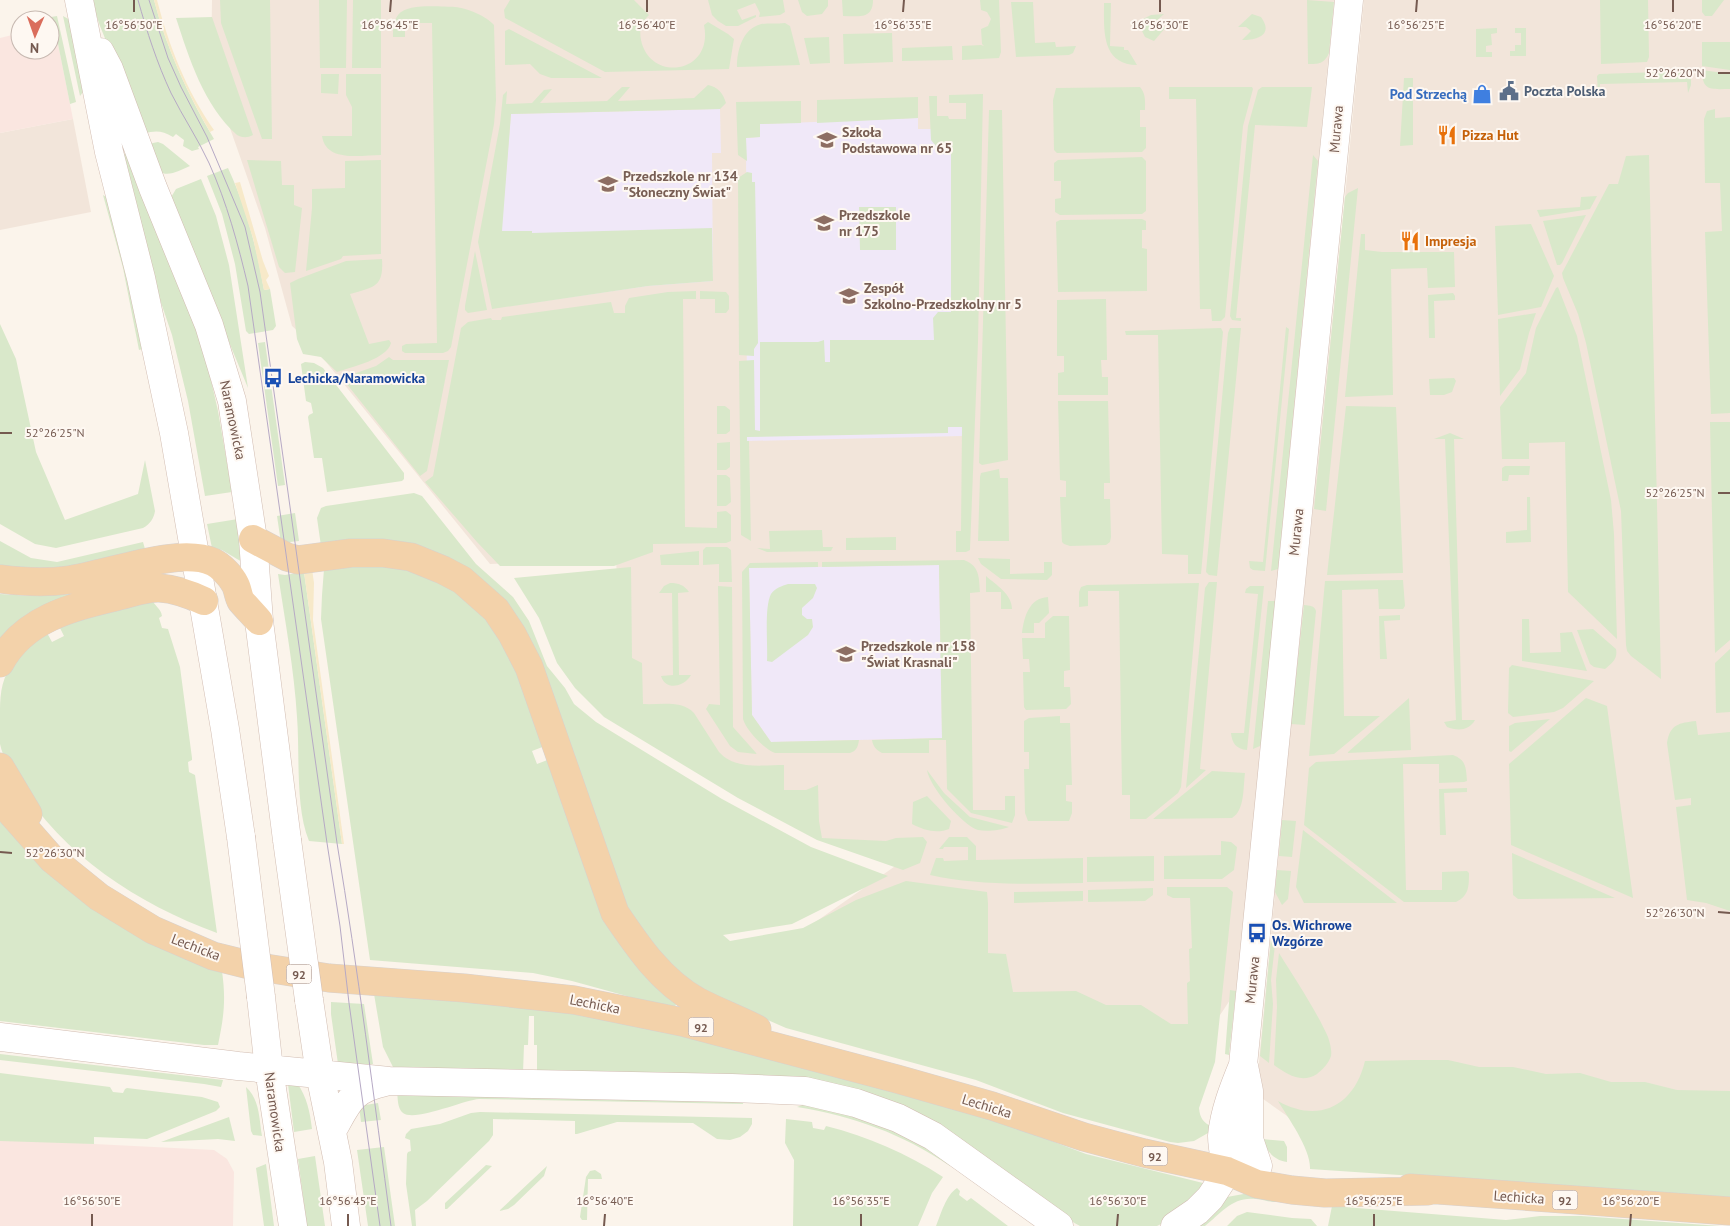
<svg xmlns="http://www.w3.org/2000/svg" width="1730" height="1226" font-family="'PT Sans',sans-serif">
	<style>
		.residential { fill: #f2e5da }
		.commercial { fill: #fae6e0 }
		.education { fill: #f0e8f8 }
		.green { fill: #d9e8ca }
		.sand { fill: #f7e9c9 }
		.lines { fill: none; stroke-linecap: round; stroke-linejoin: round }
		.secondary-casing { stroke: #d2bdb2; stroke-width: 29 }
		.primary-casing { stroke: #d8d1ce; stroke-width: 29 }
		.secondary { stroke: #fff; stroke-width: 28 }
		.primary { stroke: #f3d2aa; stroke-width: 28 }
		.tram { stroke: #b6a9c5; stroke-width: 1 }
		.secondary-bridge-casing { stroke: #d2bdb2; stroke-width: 29; stroke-linecap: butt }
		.secondary-bridge { stroke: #fff; stroke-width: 28 }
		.ticks { fill: none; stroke: #755a50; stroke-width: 2 }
		.labels { text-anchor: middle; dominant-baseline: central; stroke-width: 4; stroke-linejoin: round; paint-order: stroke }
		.shield { fill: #fef8f2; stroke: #9e8981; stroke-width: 1 }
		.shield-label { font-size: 12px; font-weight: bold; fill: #755a50 }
		.service-label { font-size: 14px; font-weight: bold; fill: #4e5e75; stroke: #fef8f2; text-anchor: start }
		.shop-label { font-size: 14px; font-weight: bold; fill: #366cbe; stroke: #fef8f2; text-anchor: end }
		.street-label { font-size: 14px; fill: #755a50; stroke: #fef8f2 }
		.education-label { font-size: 14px; font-weight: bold; fill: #785e54; stroke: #fef8f2; text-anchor: start }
		.food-label { font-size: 14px; font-weight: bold; fill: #c56008; stroke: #fef8f2; text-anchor: start }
		.transit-label { font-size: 14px; font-weight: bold; fill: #164399; stroke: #fef8f2; text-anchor: start }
		.ticks-label { font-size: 12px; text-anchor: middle; fill: #755a50; stroke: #fef8f2; stroke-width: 4; stroke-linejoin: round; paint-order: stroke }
	</style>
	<rect width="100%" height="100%" fill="#fbf4eb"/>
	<path class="residential" d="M212,0H1334L1262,742L1236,991L1145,1128L723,987L901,862L816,836L625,726L616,559L490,564L309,341L292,326L265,228L211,74Z
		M1364,0H1730V1137L1307,1130L1256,1094L1291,724L1345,197Z
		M73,119L91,212L0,230V133Z"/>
	<path class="commercial" d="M50,27H53L55,29L73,119L0,133V38L20,33V50H50Z
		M0,1134L94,1144L214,1150L227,1159L234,1172L233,1226H0Z"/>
	<path class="education" d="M720,109L721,153H712L713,281L648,286L502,307V222L511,114Z
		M918,118V129H931L951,146V312L966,352L962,436L747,441L746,138L760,137V124Z
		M939,565L942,738L771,742L752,715L749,568Z"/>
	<path class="green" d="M91,0H154C167,50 188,95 214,139L198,147L199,149L192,151L183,146L184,140L176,134L173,137C162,131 156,130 144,134L100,26Z
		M220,0H270L272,139H262L221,23Z
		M319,0H347L346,68H320Z
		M353,0H381V68H352Z
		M510,0H634L649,15C641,23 639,30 641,40C650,83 714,74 704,25L708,22L728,34L734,39L729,69L605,72L505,18L504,10Z
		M708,0H783L785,12L780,15L759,17L760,13L755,3L737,10L742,20L756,15V17L738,26H726L718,21L712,15Z
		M798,0H828V6L822,14L807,16L802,12Z
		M842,0H873C873,20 858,16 843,16Z
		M980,0H999L1001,52L999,58L962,60V46L981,45L984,46L982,44L981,29L988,26L991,19L987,12L981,10Z
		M1307,0L1334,2L1329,53C1324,64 1319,64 1308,64Z
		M1600,0H1648L1649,57L1647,62L1601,64Z
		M1702,0H1724L1712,16H1705L1702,12Z
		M1011,2H1033L1035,43L1055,42L1056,47L1076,46L1073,53L1069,55L1016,57Z
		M1104,3H1111L1110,46L1124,47V50H1128L1137,65C1101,64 1104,30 1104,3Z
		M455,7C467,8 486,16 494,25L496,100L494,124L451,347L448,351L443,353H405L402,351V346L406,344L437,343L432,23H405V37H393C393,30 393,21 398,15C407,3 441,7 455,7Z
		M1164,14L1154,23L1158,27H1166L1154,41L1145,37L1141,29L1143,19L1151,15Z
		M1252,14L1261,17C1274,35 1257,40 1242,40L1251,31L1246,27H1238Z
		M57,16L76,102L70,104L55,29L51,17Z
		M63,16L72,21L83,92L80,96Z
		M212,17L253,135C247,138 243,138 237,135C204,106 189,58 176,18Z
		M785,23L790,26L800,65L737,67C737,51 742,29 761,24C769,23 777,24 785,23Z
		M1497,28V33L1491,34L1492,45L1486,46V52H1492V57H1476V29Z
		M1515,28H1526V56H1510V51H1515V45H1521V33H1515Z
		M509,29L602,78H551L540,74L530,64L505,65V31Z
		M892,33L893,62L844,64L843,34Z
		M829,37L830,63L810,64L804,38Z
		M1702,42H1730V70L1702,66Z
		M952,46L953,60L902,61V48Z
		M1702,70L1730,74V89C1712,89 1702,92 1702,70Z
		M1691,71V85L1688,93L1687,82L1600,84L1599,96L1598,94L1597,76L1599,74Z
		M321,74H339L338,94L321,93Z
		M346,74H381V155C362,155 326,163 322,136H352V107L346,95Z
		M1404,78H1413V145L1400,146Z
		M708,85C718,87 723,93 726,103L720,109L511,114L502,231H532V233L712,228L713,281L648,286L492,309L478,242L500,124L503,95L507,91L506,104L532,103L544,90L552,89L540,103L607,101L622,87H630L618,101L694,98Z
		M1140,87C1146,94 1145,101 1145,110H1140V127H1146V148L1142,152L1057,153L1054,150L1053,100L1056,88Z
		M1169,87H1252L1253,89L1243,126L1225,317L1221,321H1212L1211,309H1200L1196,99H1169Z
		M1262,87H1312L1307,127L1255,125L1236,318H1241V321L1232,320L1230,316L1248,126L1258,90Z
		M983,94L978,342L970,550L966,552H956V531H961L962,427H948V433L747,437V441H749L751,541L741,535L739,361L754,360L755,430L760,431V342H818L824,340L825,362H830V340H934L933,318L938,312H951V146H936L931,140L929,96H937V116H948L949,119H966V103H949V95Z
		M918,97V118L817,123V100Z
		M801,101V123L760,124V137L746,138L747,161L738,155L736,102Z
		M1715,109V118L1730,117V413L1711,414L1705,232L1722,231L1720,183H1705L1704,119L1707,111Z
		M989,110H1002L1008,460L982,465L979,463Z
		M158,142L163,144L190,166C180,170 170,177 159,172L148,144Z
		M129,152L203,345L218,411L232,492L205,496L188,401L172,335L154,282L119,156Z
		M1313,155L1318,161L1278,569L1271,571Z
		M1649,155L1661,679L1631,656L1627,651L1626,645L1621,511L1586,343L1578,314L1563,278L1562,273L1609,184H1618L1626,156Z
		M1142,157L1146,161V211L1142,214L1060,215L1055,212V199L1061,198V181H1054V163L1058,160Z
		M247,160L281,161L282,185H294V205L302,208L295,272L285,273L279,267Z
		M381,160V254L343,256L341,259L306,271L312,208V189L345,188V161Z
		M228,168C246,207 257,248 264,290L270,289L276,326L273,330L249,334L246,331L235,264L222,214L207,176Z
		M747,172L752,173V182H755L758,343L754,349V356L739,355L738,178Z
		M201,179L216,216L229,265L248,388L170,199L176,189Z
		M1358,188L1326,511L1314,509L1345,197L1348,193Z
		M103,195L111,200L142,349L139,350L123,268Z
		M1597,196L1590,209L1540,217L1537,210L1580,207L1581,197Z
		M859,207H896V250H860Z
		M1586,215L1562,263L1560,265H1557L1543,221Z
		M1142,219L1146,221V230H1142V248L1147,249V291L1058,292L1056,222L1060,220Z
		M1531,224L1554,276L1541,307L1498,315L1495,226Z
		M1361,234H1365V250L1382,252H1454L1455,287L1428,288L1427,268L1391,269L1393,395L1345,397Z
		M475,251L487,310L468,313L465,310V306Z
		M382,259C384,288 373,287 350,294L369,344L389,340L391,343C387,359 352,367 337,372L321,357L303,354L297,339L290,283L298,279L346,261Z
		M1558,287L1577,336L1611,500L1614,534L1617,639L1568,592L1565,442L1529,443V459H1502L1500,407L1526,373L1536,328L1556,288Z
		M696,291V299H683L685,527L717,528V512L726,511L731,515V541L726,543L653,544V552L614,566H500L477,542L425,482L433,476L461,328L468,322L491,318L492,320H501L502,317L611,302L614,313H625V306L629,298L668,292Z
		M700,291L726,292L729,296V309L726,313H715V299H700Z
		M1453,293L1455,296V300L1434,301L1435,338H1429L1428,295Z
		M1106,299L1107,360H1101L1102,377H1108V395H1058V373L1064,372V356H1057V300Z
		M1536,313L1529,333L1520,369L1500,396L1498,319Z
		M0,324L16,359L36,452L65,520L138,494L145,460L155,511C154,518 150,524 143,528L56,548L35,544L0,524Z
		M1286,327L1289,329L1265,571L1253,570L1250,568L1249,561L1263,562Z
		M1221,328L1223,332L1201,574H1188V555L1162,554L1158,335H1126L1125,331Z
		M1230,328H1241L1217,576L1209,575L1206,572L1228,333Z
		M265,342L285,485L278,486L258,343Z
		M389,357L393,360H449L427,471L420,476L342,378L376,366Z
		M305,362L314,363L323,368L404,473V479L402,481L327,492L322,458H314L308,417L309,415L313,413L311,403L306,401L301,364Z
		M1454,378L1456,381L1452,392L1444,395H1430L1429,379Z
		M1058,401H1108L1110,483H1104V499H1110L1111,537L1110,542L1106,545L1070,546L1064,544L1062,542L1060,497H1066V481L1060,480Z
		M717,406H725L730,410V431L726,434H717Z
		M1346,406L1396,407L1403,573L1327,575Z
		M1710,422H1730V640L1715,653Z
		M1450,433L1464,439H1454L1462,720H1475C1469,731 1457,731 1447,727L1444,722L1456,720L1445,439H1434Z
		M730,442V467L726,470H717V443Z
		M1505,466H1530L1529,475H1509L1508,481H1502V468Z
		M999,469L1000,478H1008L1009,541H978L980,477L981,473Z
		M717,475H726L730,478L731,502L726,506H717Z
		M414,493L422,496L476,564L513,597L529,621L547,666L565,688L574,704L596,722L722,799L811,847L888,876L792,924L723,935L730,941L803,928L856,900L906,881L987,892L988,903V953L1006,954L1013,992L1076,991L1106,1005H1141L1171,1024H1188L1187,983L1190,981L1189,949L1192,948L1190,898H1173L1167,895V887H1227L1233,892L1215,1062L1199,1108C1200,1118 1203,1123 1213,1127L1208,1133L1194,1141L1178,1143L1170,1142L1063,1113L976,1080L786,1028L761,1017L735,1008L675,971L629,912L500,596L476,574L321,546L317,518L321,508L326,506Z
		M1527,497H1530L1531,542L1506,543V532L1527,530Z
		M295,513L299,541L281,543L277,516Z
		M238,519L242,562L222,550L212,548L207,524Z
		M822,530L823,547H833L831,551L767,552L757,548L770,549L769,531Z
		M896,537V550H846V538Z
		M0,541L31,558L57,562L143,542L145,549L71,566L36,569L0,566Z
		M706,547H727L731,550L732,582H719V564L703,565V550Z
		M699,551V565H661L660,555Z
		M978,558L1010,559V574L1044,573V562H1052V575L1047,580L1001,579L981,564Z
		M964,560C980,566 979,578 980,592L970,593L973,810H1005V796H1015V815L1012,823L971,813L947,789L946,740H929V753H882C876,750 873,746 872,740L942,738L939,565L822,567V562Z
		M818,562V567L749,568L752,715L771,742L859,740C858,746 857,751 850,753H775C764,749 746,730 743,719L742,572L750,563Z
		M367,564L424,573L473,602L506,643L545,746L532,751L537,764L550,759L677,1002L674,1009L572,981L533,973L370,960L321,619L322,595L324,569Z
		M631,567L632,658L642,663L643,704C660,705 682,700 694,713L719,752C735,770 762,765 784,765V790H806L818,785L819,821L822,838L886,841L896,838L923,837L927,842L920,863L903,870L817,840L738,798L604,717L575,688L557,663L539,618L514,578Z
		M304,572L342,844L309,841C295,807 300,754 297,717C294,669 285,621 278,574L285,575Z
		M986,576C996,585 1012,594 1012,609H1001V592H986Z
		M1403,580L1405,606L1403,609H1379L1378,589L1342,590L1344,716H1380L1334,754L1309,756L1325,581Z
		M1209,582H1217L1200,769L1206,770L1186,788L1205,588Z
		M670,583C679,583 684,585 689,592L678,593L679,675H691C685,686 666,692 661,676L673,675L672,593H659L664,586Z
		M1199,583L1181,787L1178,793L1146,819H1130V795H1122L1119,591H1088V606L1079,607V592L1081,587L1087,585Z
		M788,584H815L817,588L813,598L802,608V615L807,619H812L813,627L808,635L772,662L767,661C768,645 764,607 771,594C775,588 782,586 788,584Z
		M718,586L732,587L733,727L757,754L738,752L730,746L706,709L709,704L720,705Z
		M1250,586H1264L1247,750C1236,749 1232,743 1231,733H1244L1258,594L1245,593L1246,589Z
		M0,594L32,596L69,594L70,598L0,640Z
		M1048,597L1049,613L1039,623H1034V633H1022C1024,617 1029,598 1048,597Z
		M152,599C154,606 161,608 162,616L159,618L162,628L168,629L180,667L192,758V760L188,762L189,772L195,775L217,933C138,904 62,855 18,782C11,770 3,758 0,744C0,736 0,726 0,717C0,699 0,682 11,666C19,654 35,642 46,631L52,642L64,636L58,624Z
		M1268,601H1275L1262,742L1260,746L1253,749Z
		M1304,605C1310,606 1314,605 1316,611L1305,725L1291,724Z
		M1400,615V620L1384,621L1387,659H1380L1379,616Z
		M1053,616H1069L1070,670L1064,671V687H1070L1071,704L1066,709L1026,710L1024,707L1023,672H1030L1029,659H1023L1022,638H1045V623Z
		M1522,619H1529L1530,653L1561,652L1560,633L1572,632L1587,671L1522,661Z
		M1593,629L1616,649C1618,659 1612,663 1605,669L1594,667L1590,664L1577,630Z
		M1730,649V712L1716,713L1715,663Z
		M1512,665L1594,681L1563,708L1554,712L1513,717L1508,713L1509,668Z
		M1409,698L1411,750L1347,753Z
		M1586,698L1607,706L1633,898L1511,845L1509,764Z
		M1060,716V723H1070L1072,785H1066V801L1072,802V813L1069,821H1028L1025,813L1024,769H1029V752H1024V721L1029,718Z
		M1550,719L1511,752L1509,751V726L1515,723Z
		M1696,721L1698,735L1730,732V911L1706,903L1687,900L1676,807L1691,805V798L1675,800L1667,743C1670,724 1679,723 1696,721Z
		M1453,755C1466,760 1466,767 1467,781L1464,782L1439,783V764H1403L1406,890H1442V872L1467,871L1469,873C1469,886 1469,896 1456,902H1404L1304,825L1309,768L1316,762Z
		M927,770L944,793L970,817L1009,827C1001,830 987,832 978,830C962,825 929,786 927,770Z
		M1212,771L1245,773C1243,788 1245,810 1232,818L1153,819Z
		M1467,788V792L1444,793L1446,835H1440L1439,789Z
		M927,796L951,821L949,829C937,834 923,830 912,824L913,802Z
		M0,817L222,971C226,1000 224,1016 218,1045H204L0,1021Z
		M1282,820L1296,821L1292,857L1279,856Z
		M1303,830L1397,903H1304L1296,887Z
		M949,837H967L976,846V860L1083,858V883C1032,884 979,886 930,875L936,858H943L944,861L968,860V847H944L943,849H939Z
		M1221,841L1231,842L1237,847L1234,870L1222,879H1164V856L1221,855Z
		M1512,853L1615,898L1518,899L1513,895Z
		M1154,856V881L1087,882V857Z
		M1277,870L1291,871L1288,899L1282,905L1275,892Z
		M1153,888V895L1145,901L1088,902V890Z
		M1083,891V901L1014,903V892Z
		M1271,939L1275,945L1271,980L1273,1004L1269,1063L1260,1056Z
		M1279,953C1295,979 1316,1010 1328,1037C1330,1043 1332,1050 1331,1056C1329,1063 1322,1070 1317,1074C1301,1084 1287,1074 1274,1065L1277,1007L1276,980Z
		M1230,990L1236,991L1229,1055L1225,1054Z
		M374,994L576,1012L675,1033L967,1112L1015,1127L1086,1154L1207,1184L1171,1219L1157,1226H1080L1060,1215L919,1116L537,1074V1045H534V1016H529L528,1045H524L523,1073L393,1067L383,1047Z
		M331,1002L364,1004L373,1064L355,1066L338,1064L331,1014Z
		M0,1054L223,1080L221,1087L204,1084L0,1060Z
		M1414,1060H1448L1479,1067H1513L1546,1074L1580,1073L1611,1082H1645L1677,1090L1730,1091V1197L1310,1169C1311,1149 1288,1118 1278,1101C1319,1124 1354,1106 1365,1061Z
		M0,1073L110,1087L113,1092L123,1093L125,1089L127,1088L202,1097L218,1102L220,1107L216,1111L147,1139L94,1137V1144L0,1141Z
		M297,1083C307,1097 310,1112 312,1129L294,1132L288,1084Z
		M246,1087C260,1100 259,1119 262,1136L253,1135L251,1131Z
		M397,1091L740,1101L744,1104L479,1099C464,1100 415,1122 403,1113C397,1108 398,1098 397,1091Z
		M378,1103L381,1120L361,1122L359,1106Z
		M805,1104L887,1124L951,1162L950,1166C903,1134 853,1116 797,1107Z
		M480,1112L752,1118V1124L748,1131L740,1137L730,1140L717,1139L693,1123L617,1122L577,1134H575V1121L493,1119V1135L489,1141L427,1201L415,1210L416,1226H412L406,1184L407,1154L408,1152L411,1151L410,1140L405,1138L406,1134L411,1129L440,1124L471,1113Z
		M229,1117L235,1141L218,1139L161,1142Z
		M786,1119L812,1122L813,1128L824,1130L826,1126C869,1137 906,1153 943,1177L932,1193L918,1226H793L794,1160L785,1143Z
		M1262,1139L1284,1141L1287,1147V1162C1273,1160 1267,1151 1262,1139Z
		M384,1147L395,1226H368L357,1150Z
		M315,1156L325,1226H307L298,1159Z
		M266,1164L274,1226H264L256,1168Z
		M486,1165L492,1166L447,1209H445V1203Z
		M547,1166L544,1176L514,1205L508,1209L499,1211Z
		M595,1170L601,1174L602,1179H588L587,1220H582L580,1217L586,1177L590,1171Z
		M957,1188L960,1191L959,1195L967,1201L971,1198L1008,1226H936C941,1214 946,1195 957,1188Z
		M1249,1193L1283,1201C1275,1204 1265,1200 1256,1199C1233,1196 1221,1213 1205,1226H1196L1227,1197Z
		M1332,1206L1506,1220L1540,1216H1581L1720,1226H1328Z
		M1247,1212L1292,1218L1311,1219L1317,1226H1227L1237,1216Z"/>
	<path class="sand" d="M154,0H157C169,46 186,90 214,130L210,132C186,90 166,47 154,0Z
		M240,182L263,261L269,276L266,280L270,289L264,290L253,238L235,183Z
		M312,569L314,583L313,620L344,844H342L304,572Z"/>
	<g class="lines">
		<defs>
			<path id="secondary" d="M79,0L109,152L141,278L174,433L225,729L241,837
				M100,52L109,69L153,188L209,325L232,401L253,539L259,621L287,840
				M261,997L269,1069L293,1226
				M309,1000L320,1074L338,1162L346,1226
				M0,1037L238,1066L389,1081L732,1088L805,1091L856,1103L898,1118L933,1136L1059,1226
				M1244,1066L1249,1091V1139L1258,1166
				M332,1131C348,1103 351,1089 385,1082
				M1227,1171C1225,1160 1222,1147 1222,1136C1224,1112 1234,1087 1243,1065L1349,0
				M1175,1226L1197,1211L1210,1198L1249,1139"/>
			<path id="primary" d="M253,539L287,557L298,560L351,553H383L411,557L443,570L462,580L496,610L512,634L529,667L615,913C638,947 661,981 697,1001C716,1011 737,1019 757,1029
				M0,579C23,582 46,583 68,580C106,575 179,546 213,562C221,566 231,576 235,584C238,589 238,596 241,601C247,608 253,614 259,621
				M0,663C24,618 73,607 119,596C132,593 147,587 160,588C176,589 189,594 204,601
				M0,767L28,814
				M0,800L52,859L99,897L153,930L213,956L253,966L329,978L464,988L574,1000L682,1022L897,1079L992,1106L1084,1137L1144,1153L1227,1171L1257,1184L1292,1190L1325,1193L1428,1191
				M1410,1188L1730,1211"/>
		</defs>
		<use href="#secondary" class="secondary-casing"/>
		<use href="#primary" class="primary-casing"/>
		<use href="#secondary" class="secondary"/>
		<use href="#primary" class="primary"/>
		<path class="tram" d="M138,0C147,32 157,63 171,93C183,117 198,139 209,163C227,203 238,244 248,286L327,843L340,926L349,1003L380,1226
			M149,0L168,58L181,87L207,137L245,227L260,292L337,843C358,970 374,1098 391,1226"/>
		<defs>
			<path id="secondary-bridge" d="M241,837L261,997
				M287,840L309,1000"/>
		</defs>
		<use href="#secondary-bridge" class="secondary-bridge-casing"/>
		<use href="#secondary-bridge" class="secondary-bridge"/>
	</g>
	<path class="ticks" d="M134,12V0M390,12L391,0M647,12V0M903,12L904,0M1160,12V0M1416,12L1417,0M1673,12V0M1718,73H1730M0,433H12M1718,493H1730M0,852L12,853M1718,912L1730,913M92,1226V1214M348,1226V1214M604,1226L605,1214M861,1226V1214M1117,1226L1118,1214M1374,1226V1214M1630,1226L1631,1214"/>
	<defs>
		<symbol id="civic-bare" viewBox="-9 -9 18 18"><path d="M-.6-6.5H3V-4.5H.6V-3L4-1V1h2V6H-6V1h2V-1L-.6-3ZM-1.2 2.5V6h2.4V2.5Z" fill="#5c6f8a" stroke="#fef8f2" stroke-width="2.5" paint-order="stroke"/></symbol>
		<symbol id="shop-bare" viewBox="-9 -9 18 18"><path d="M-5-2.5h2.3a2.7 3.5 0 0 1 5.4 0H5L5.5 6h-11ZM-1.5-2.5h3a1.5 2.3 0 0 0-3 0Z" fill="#3f7fe0" stroke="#fef8f2" stroke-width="2.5" paint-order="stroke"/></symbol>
		<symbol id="restaurant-bare" viewBox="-9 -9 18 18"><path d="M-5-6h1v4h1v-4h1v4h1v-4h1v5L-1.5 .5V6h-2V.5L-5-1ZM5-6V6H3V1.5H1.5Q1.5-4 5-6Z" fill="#e8710a" stroke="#fef8f2" stroke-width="2.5" paint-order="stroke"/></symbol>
		<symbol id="school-bare" viewBox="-9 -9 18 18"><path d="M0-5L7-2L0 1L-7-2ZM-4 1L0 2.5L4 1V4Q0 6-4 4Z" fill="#8d6e63" stroke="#fef8f2" stroke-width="2.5" paint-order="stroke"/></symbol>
		<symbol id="bus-bare" viewBox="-9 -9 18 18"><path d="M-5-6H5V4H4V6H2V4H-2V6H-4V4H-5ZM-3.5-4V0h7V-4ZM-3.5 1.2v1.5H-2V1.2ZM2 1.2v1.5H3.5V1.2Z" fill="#1a4fb4" stroke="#fef8f2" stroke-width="2.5" paint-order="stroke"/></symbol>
	</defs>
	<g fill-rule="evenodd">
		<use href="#civic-bare" x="1495" y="77" width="28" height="28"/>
		<use href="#shop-bare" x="1468" y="80" width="28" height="28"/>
		<use href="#restaurant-bare" x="1433" y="121" width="28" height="28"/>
		<use href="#school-bare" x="813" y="126" width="28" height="28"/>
		<use href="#school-bare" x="594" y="170" width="28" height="28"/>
		<use href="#school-bare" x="810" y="209" width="28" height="28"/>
		<use href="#restaurant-bare" x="1396" y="227" width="28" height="28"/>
		<use href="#school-bare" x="835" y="282" width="28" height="28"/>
		<use href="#bus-bare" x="259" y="364" width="28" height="28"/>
		<use href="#school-bare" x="832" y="640" width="28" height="28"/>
		<use href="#bus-bare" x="1243" y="919" width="28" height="28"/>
	</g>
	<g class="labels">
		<g class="shield">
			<rect x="286.5" y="964.5" width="25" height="19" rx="4"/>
			<rect x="688.5" y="1017.5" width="25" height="19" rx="4"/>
			<rect x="1142.5" y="1146.5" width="25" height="19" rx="4"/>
			<rect x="1552.5" y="1190.5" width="25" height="19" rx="4"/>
		</g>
		<g class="shield-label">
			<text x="299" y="974">92</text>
			<text x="701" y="1027">92</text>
			<text x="1155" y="1156">92</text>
			<text x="1565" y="1200">92</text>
		</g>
		<g class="service-label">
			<text x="1524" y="91">Poczta Polska</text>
		</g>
		<g class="shop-label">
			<text x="1467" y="94">Pod Strzechą</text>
		</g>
		<g class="street-label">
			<text transform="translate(1336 129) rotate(-85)">Murawa</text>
			<text transform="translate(233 420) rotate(78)">Naramowicka</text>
			<text transform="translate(1296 532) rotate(-84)">Murawa</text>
			<text transform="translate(196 947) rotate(21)">Lechicka</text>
			<text transform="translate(1252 980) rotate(-84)">Murawa</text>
			<text transform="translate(595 1004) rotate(11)">Lechicka</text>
			<text transform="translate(987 1106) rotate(17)">Lechicka</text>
			<text transform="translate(275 1112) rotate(82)">Naramowicka</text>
			<text transform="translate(1519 1197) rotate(4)">Lechicka</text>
		</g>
		<g class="education-label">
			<text x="842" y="132">Szkoła<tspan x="842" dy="16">Podstawowa nr 65</tspan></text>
			<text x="623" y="176">Przedszkole nr 134<tspan x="623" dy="16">"Słoneczny Świat"</tspan></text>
			<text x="839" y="215">Przedszkole<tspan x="839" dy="16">nr 175</tspan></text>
			<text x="864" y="288">Zespół<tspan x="864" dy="16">Szkolno-Przedszkolny nr 5</tspan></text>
			<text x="861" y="646">Przedszkole nr 158<tspan x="861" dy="16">"Świat Krasnali"</tspan></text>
		</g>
		<g class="food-label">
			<text x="1462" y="135">Pizza Hut</text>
			<text x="1425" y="241">Impresja</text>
		</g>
		<g class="transit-label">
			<text x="288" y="378">Lechicka/Naramowicka</text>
			<text x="1272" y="925">Os. Wichrowe<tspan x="1272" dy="16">Wzgórze</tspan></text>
		</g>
	</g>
	<g class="ticks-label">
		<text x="134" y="29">16°56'50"E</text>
		<text x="390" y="29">16°56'45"E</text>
		<text x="647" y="29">16°56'40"E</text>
		<text x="903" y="29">16°56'35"E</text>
		<text x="1160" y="29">16°56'30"E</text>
		<text x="1416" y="29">16°56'25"E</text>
		<text x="1673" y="29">16°56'20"E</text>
		<text x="1675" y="77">52°26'20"N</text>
		<text x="55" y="437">52°26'25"N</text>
		<text x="1675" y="497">52°26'25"N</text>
		<text x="55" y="857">52°26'30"N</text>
		<text x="1675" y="917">52°26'30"N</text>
		<text x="92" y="1205">16°56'50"E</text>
		<text x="348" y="1205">16°56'45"E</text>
		<text x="605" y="1205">16°56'40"E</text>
		<text x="861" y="1205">16°56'35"E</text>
		<text x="1118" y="1205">16°56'30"E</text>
		<text x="1374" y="1205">16°56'25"E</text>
		<text x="1631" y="1205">16°56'20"E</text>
	</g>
	<g transform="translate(35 35) rotate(182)"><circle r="24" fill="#fef8f2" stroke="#c7b9b1"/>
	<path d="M0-4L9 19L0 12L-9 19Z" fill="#da6d5c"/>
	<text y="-8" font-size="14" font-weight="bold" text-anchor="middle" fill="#755a50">N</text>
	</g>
</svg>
